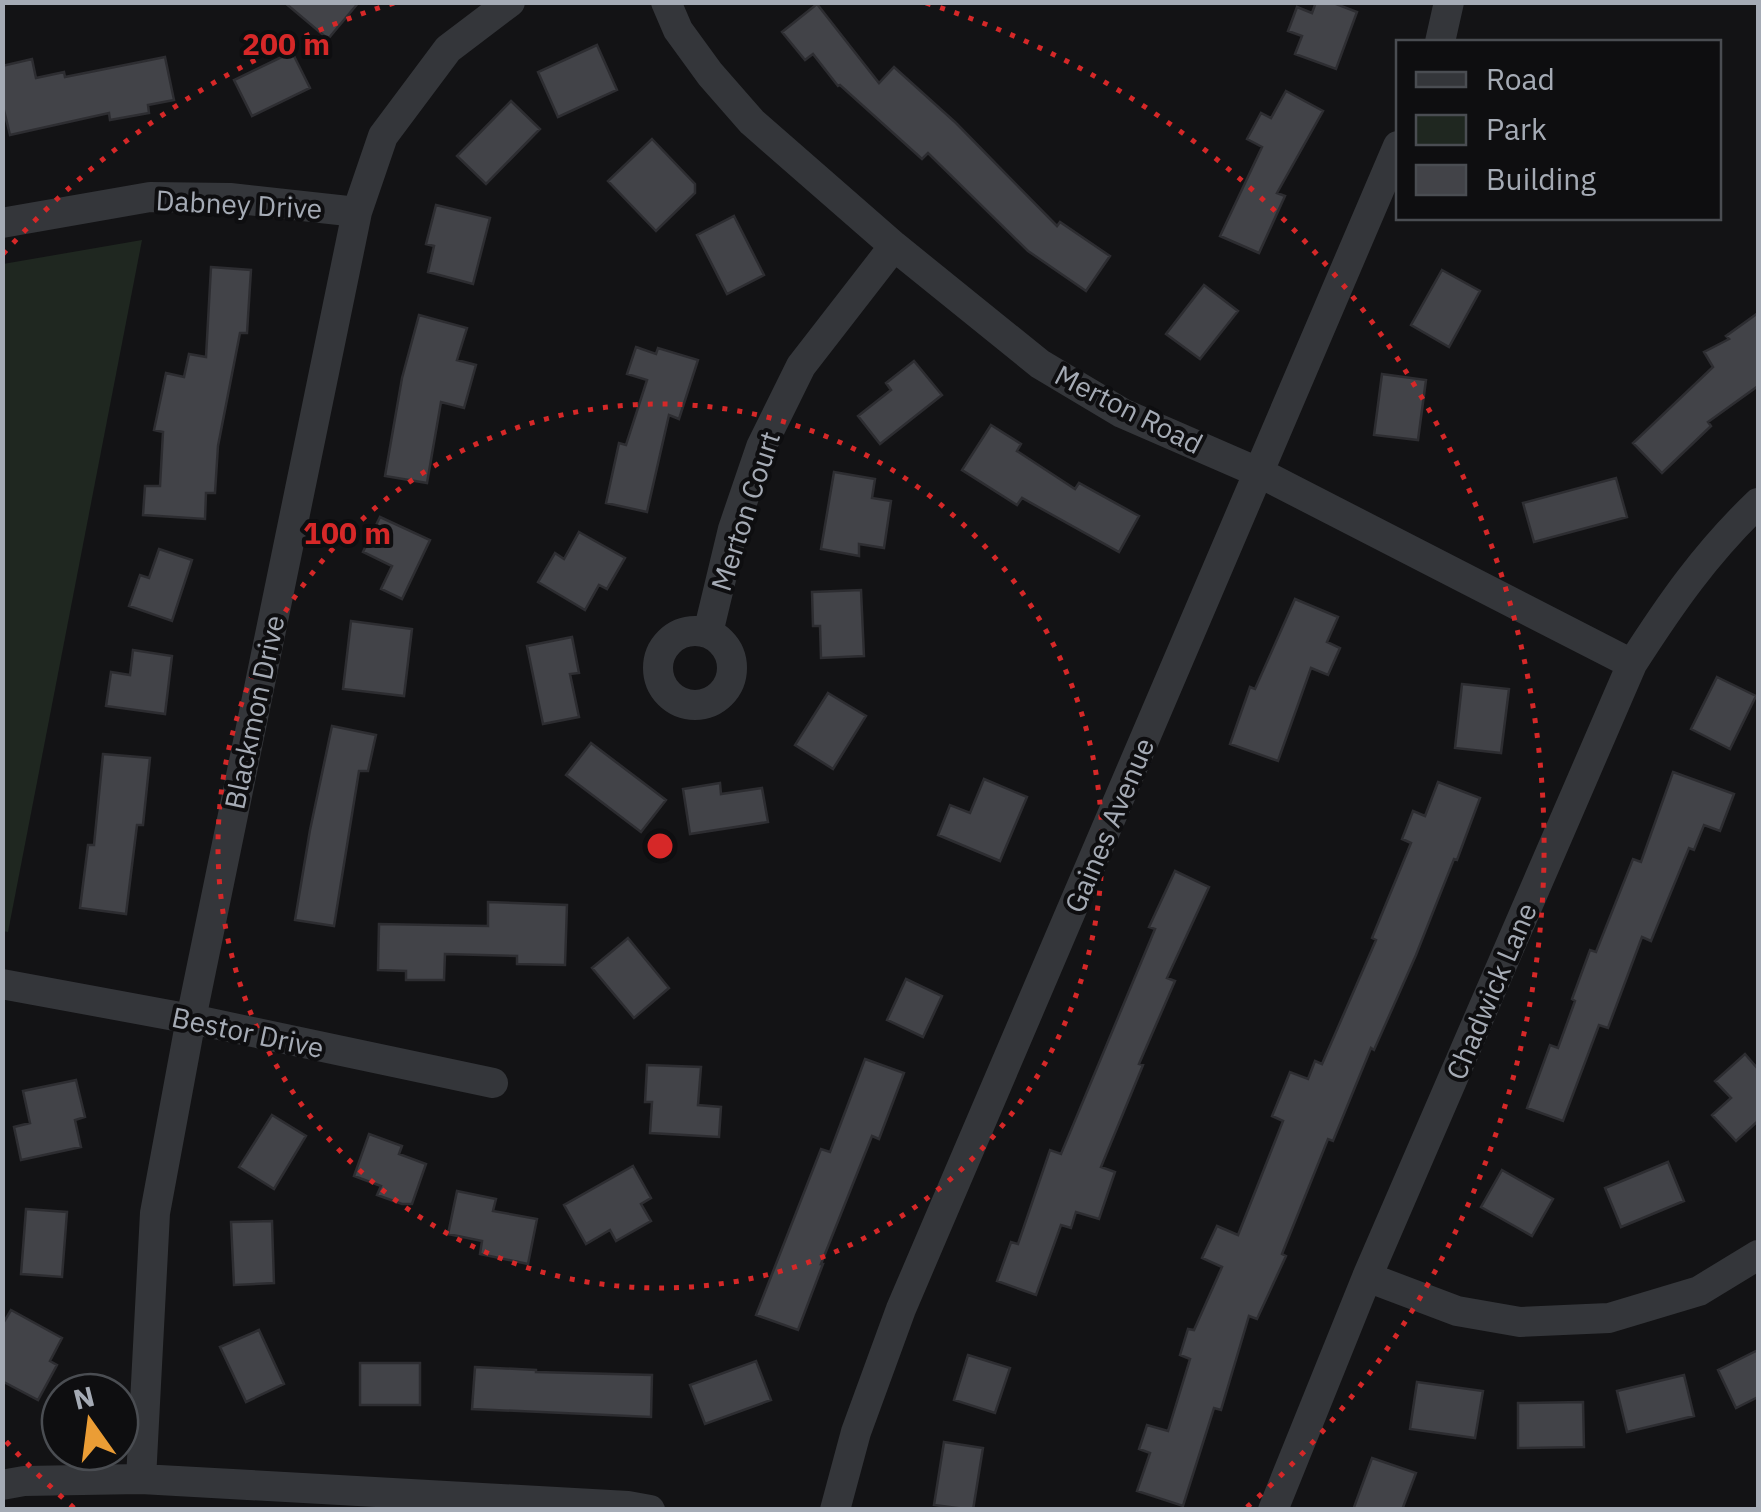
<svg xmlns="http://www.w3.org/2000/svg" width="1761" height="1512" font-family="'IBM Plex Sans',sans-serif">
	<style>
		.green { fill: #1f2720 }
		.building { fill: #424348; stroke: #2d2d31; stroke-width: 2.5 }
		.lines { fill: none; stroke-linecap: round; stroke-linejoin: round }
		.minor { stroke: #34363a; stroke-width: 30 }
		.ring { fill: none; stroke: #d62828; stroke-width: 5; stroke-dasharray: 5 10 }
		.labels { text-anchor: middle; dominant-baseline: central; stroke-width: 8; stroke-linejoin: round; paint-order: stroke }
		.street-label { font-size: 28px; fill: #a5abb5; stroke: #0e0e10 }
		.centre { fill: #d62828; stroke: #0e0e10; stroke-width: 5 }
		.ring-label { font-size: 30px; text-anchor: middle; font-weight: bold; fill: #d62828; stroke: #0e0e10; stroke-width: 8; stroke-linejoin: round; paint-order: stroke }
	</style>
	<rect width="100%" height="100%" fill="#131315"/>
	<path class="green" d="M142,240L8,932L3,931V264Z"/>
	<path class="building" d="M284,2H359L328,39Z
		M1316,2H1331L1357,12L1336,69L1295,54L1302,36L1288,31L1297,7L1312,13Z
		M817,4L879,83L894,67L956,123L1057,226L1060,222L1110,256L1086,291L1028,251L928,153L922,159L840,85L838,86L813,54L805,60L782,32Z
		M597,45L617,90L558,117L538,72Z
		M292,52L310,88L252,116L234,80Z
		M165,57L174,100L148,105L149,113L110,120L109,113L10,135L2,102V66L32,59L36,78L64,72L65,77Z
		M1286,91L1323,111L1277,193L1285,196L1259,253L1220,236L1262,147L1247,139L1261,113L1271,118Z
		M511,101L540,129L486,184L457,156Z
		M652,139L695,184V193L656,231L608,181Z
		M436,205L490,218L473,284L428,272L434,246L426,244Z
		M734,216L764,275L727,294L697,235Z
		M211,267L251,270L247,333H240L218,446L215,493H206L205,519L143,515L145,486H160L163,432L154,430L166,373L184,377L189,354L206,357Z
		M1442,270L1480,291L1449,347L1411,325Z
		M1204,285L1238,311L1200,359L1166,334Z
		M1758,313V386L1708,422L1711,426L1662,473L1633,443L1713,367L1704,352L1729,339L1726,336Z
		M419,315L467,328L457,360L476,365L464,408L441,402L427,483L385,476L402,378Z
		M636,347L656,354L658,348L698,360L679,419L669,415L647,512L606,503L619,443L626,445L647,380L627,374Z
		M914,361L942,395L880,444L858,416L891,390L886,383Z
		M1382,374L1426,380L1418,440L1374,435Z
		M991,425L1021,444L1017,451L1075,489L1079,483L1139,516L1119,552L1022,498L1017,505L962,470Z
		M834,472L875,479L872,498L891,501L884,548L859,544V556L821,549Z
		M1616,478L1627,517L1534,542L1523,503Z
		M380,517L430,540L402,599L381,589L392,566L363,552Z
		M579,532L625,558L607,589L599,585L585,610L538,582L555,553L564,559Z
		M159,549L192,560L172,621L129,606L140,575L149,578Z
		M861,590L864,656L821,658L820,626H813L812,592Z
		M1295,599L1338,617L1327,642L1340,648L1328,675L1311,668L1278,761L1230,744L1250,687L1255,689Z
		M351,621L412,629L404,696L343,689Z
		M572,637L579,673L570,674L579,717L543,724L527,646Z
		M133,650L172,656L165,714L106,706L111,672L130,675Z
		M1717,677L1756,696L1730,749L1691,729Z
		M1462,684L1509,689L1501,753L1455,748Z
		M828,693L866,716L833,769L795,745Z
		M332,726L376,735L368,771H359L334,926L295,920L310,830Z
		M591,743L666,800L641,832L566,775Z
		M103,754L150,758L143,825H137L126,914L80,908L88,845H94Z
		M1673,772L1734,794L1720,831L1704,825L1694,850L1689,848L1651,941L1642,937L1608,1028L1599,1025L1563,1121L1527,1108L1550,1045L1558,1048L1575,1001L1572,999L1590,950L1596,952L1633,859L1641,862Z
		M984,779L1027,797L1000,861L938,835L950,805L970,813Z
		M1438,782L1480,798L1457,860L1454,859L1416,955L1374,1050L1371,1048L1333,1141L1328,1139L1282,1254L1286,1256L1257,1319L1249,1316L1221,1410L1214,1408L1183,1506L1137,1491L1150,1453L1139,1449L1147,1425L1168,1431L1190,1359L1180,1355L1188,1329L1194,1330L1222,1267L1202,1258L1217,1226L1238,1235L1283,1121L1272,1116L1290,1072L1308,1079L1315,1061L1322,1064L1376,940L1372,938L1411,843L1402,839L1413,811L1425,816Z
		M720,783L721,794L762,788L768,822L690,834L683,789Z
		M1175,871L1209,887L1167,978L1175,981L1139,1064L1143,1065L1101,1167L1115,1172L1099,1219L1076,1212L1071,1228L1061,1225L1036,1295L997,1281L1011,1242L1018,1244L1050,1150L1061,1154L1155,929L1149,927Z
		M488,902L567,905L565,965L517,964V956L445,954L444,980H406V971L378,970L379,924L488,926Z
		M628,938L669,988L634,1018L592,968Z
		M906,979L942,996L923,1037L887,1020Z
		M1745,1054L1758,1069V1121L1736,1141L1712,1115L1731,1098L1715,1081Z
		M865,1059L904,1073L879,1139L872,1136L821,1264H823L798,1330L756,1315L821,1149L830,1152Z
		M647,1065L701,1067L698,1105L721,1107L719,1137L650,1133L652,1102H645Z
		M76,1080L85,1117L75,1120L81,1147L21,1160L14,1127L30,1123L23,1091Z
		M272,1115L306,1136L274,1189L239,1167Z
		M369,1134L402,1146L399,1154L426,1164L412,1204H402L377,1195L381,1186L354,1176Z
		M1668,1162L1684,1201L1621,1227L1605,1188Z
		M633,1166L651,1198L641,1204L651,1221L616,1241L610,1230L586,1244L564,1205Z
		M1502,1170L1553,1199L1532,1236L1481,1207Z
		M457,1191L496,1199L493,1211L537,1219L528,1264L480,1254L482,1241L448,1234Z
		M26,1209L67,1212L62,1277L21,1274Z
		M272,1221L274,1283L234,1285L231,1222Z
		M11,1310L62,1338L50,1361L57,1365L38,1400L2,1381V1325Z
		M259,1330L284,1384L246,1402L220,1347Z
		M1758,1350V1397L1736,1408L1718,1370Z
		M968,1355L1010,1368L995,1413L954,1400Z
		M756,1361L771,1400L705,1424L690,1385Z
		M360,1363H420V1405H360Z
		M475,1367L536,1370V1372L652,1375L651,1417L472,1409Z
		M1684,1375L1694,1416L1627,1432L1617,1391Z
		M1417,1382L1483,1391L1475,1438L1410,1429Z
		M1583,1402L1584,1447L1518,1448V1403Z
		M944,1442L983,1448L973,1510L934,1505Z
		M1372,1458L1416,1473L1402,1510H1353Z"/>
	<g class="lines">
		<path class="minor" d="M666,2L678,30L710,74L752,122L894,246L1040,364L1122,413L1260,473L1632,664
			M1440,42L1449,2
			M2,223L150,197L230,198L357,212
			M658 668a37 37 0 1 1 74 0a37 37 0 1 1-74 0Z
			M708,633L733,529L761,447L801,366L894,246
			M2,984L191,1019L493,1083
			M1367,1277L1457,1311L1520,1322L1609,1318L1699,1291L1758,1255
			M141,1479L155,1213L191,1019L357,212L383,136L448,49L510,2
			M2,1485L24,1481L141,1479L628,1506L650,1510
			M835,1510L856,1432L901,1309L1398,146
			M1273,1510L1367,1277L1632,664C1671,603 1706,553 1758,503"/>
	</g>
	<g class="ring">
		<circle cx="660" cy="846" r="442"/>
		<path d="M74 1508A884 884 0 0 1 3 1438M3 254A884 884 0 0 1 394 3M926 3A884 884 0 0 1 1246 1508"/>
	</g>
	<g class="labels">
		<g class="street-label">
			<text transform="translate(239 204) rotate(3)">Dabney Drive</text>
			<text transform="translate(1129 409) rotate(27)">Merton Road</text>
			<text transform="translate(745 511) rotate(-72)">Merton Court</text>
			<text transform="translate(254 712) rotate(-78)">Blackmon Drive</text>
			<text transform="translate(1109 825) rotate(-67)">Gaines Avenue</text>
			<text transform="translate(1491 991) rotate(-67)">Chadwick Lane</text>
			<text transform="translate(248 1032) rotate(12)">Bestor Drive</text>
		</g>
	</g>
	<circle cx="660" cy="846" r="15" class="centre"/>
	<g class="ring-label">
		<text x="286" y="55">200 m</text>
		<text x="347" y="544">100 m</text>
	</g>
	<rect width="1761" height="1512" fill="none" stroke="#a5abb5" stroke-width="10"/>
	<rect x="1396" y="40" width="325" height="180" fill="#0e0e10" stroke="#4a4d52" stroke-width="2.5"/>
	<rect x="1416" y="72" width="50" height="15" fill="#34363a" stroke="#4a4d52" stroke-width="2.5"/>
	<text x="1486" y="90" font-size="30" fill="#a5abb5">Road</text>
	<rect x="1416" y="115" width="50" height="30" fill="#1f2720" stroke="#4a4d52" stroke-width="2.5"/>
	<text x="1486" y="140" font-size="30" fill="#a5abb5">Park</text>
	<rect x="1416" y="165" width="50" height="30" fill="#424348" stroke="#4a4d52" stroke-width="2.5"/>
	<text x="1486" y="190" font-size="30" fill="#a5abb5">Building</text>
	<g transform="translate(90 1422) rotate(346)"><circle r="48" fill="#0e0e10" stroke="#4a4d52" stroke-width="2.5"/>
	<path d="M0-8L18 38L0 25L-18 38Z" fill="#eb9d35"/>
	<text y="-15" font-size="28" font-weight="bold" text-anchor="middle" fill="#a5abb5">N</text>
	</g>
</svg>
